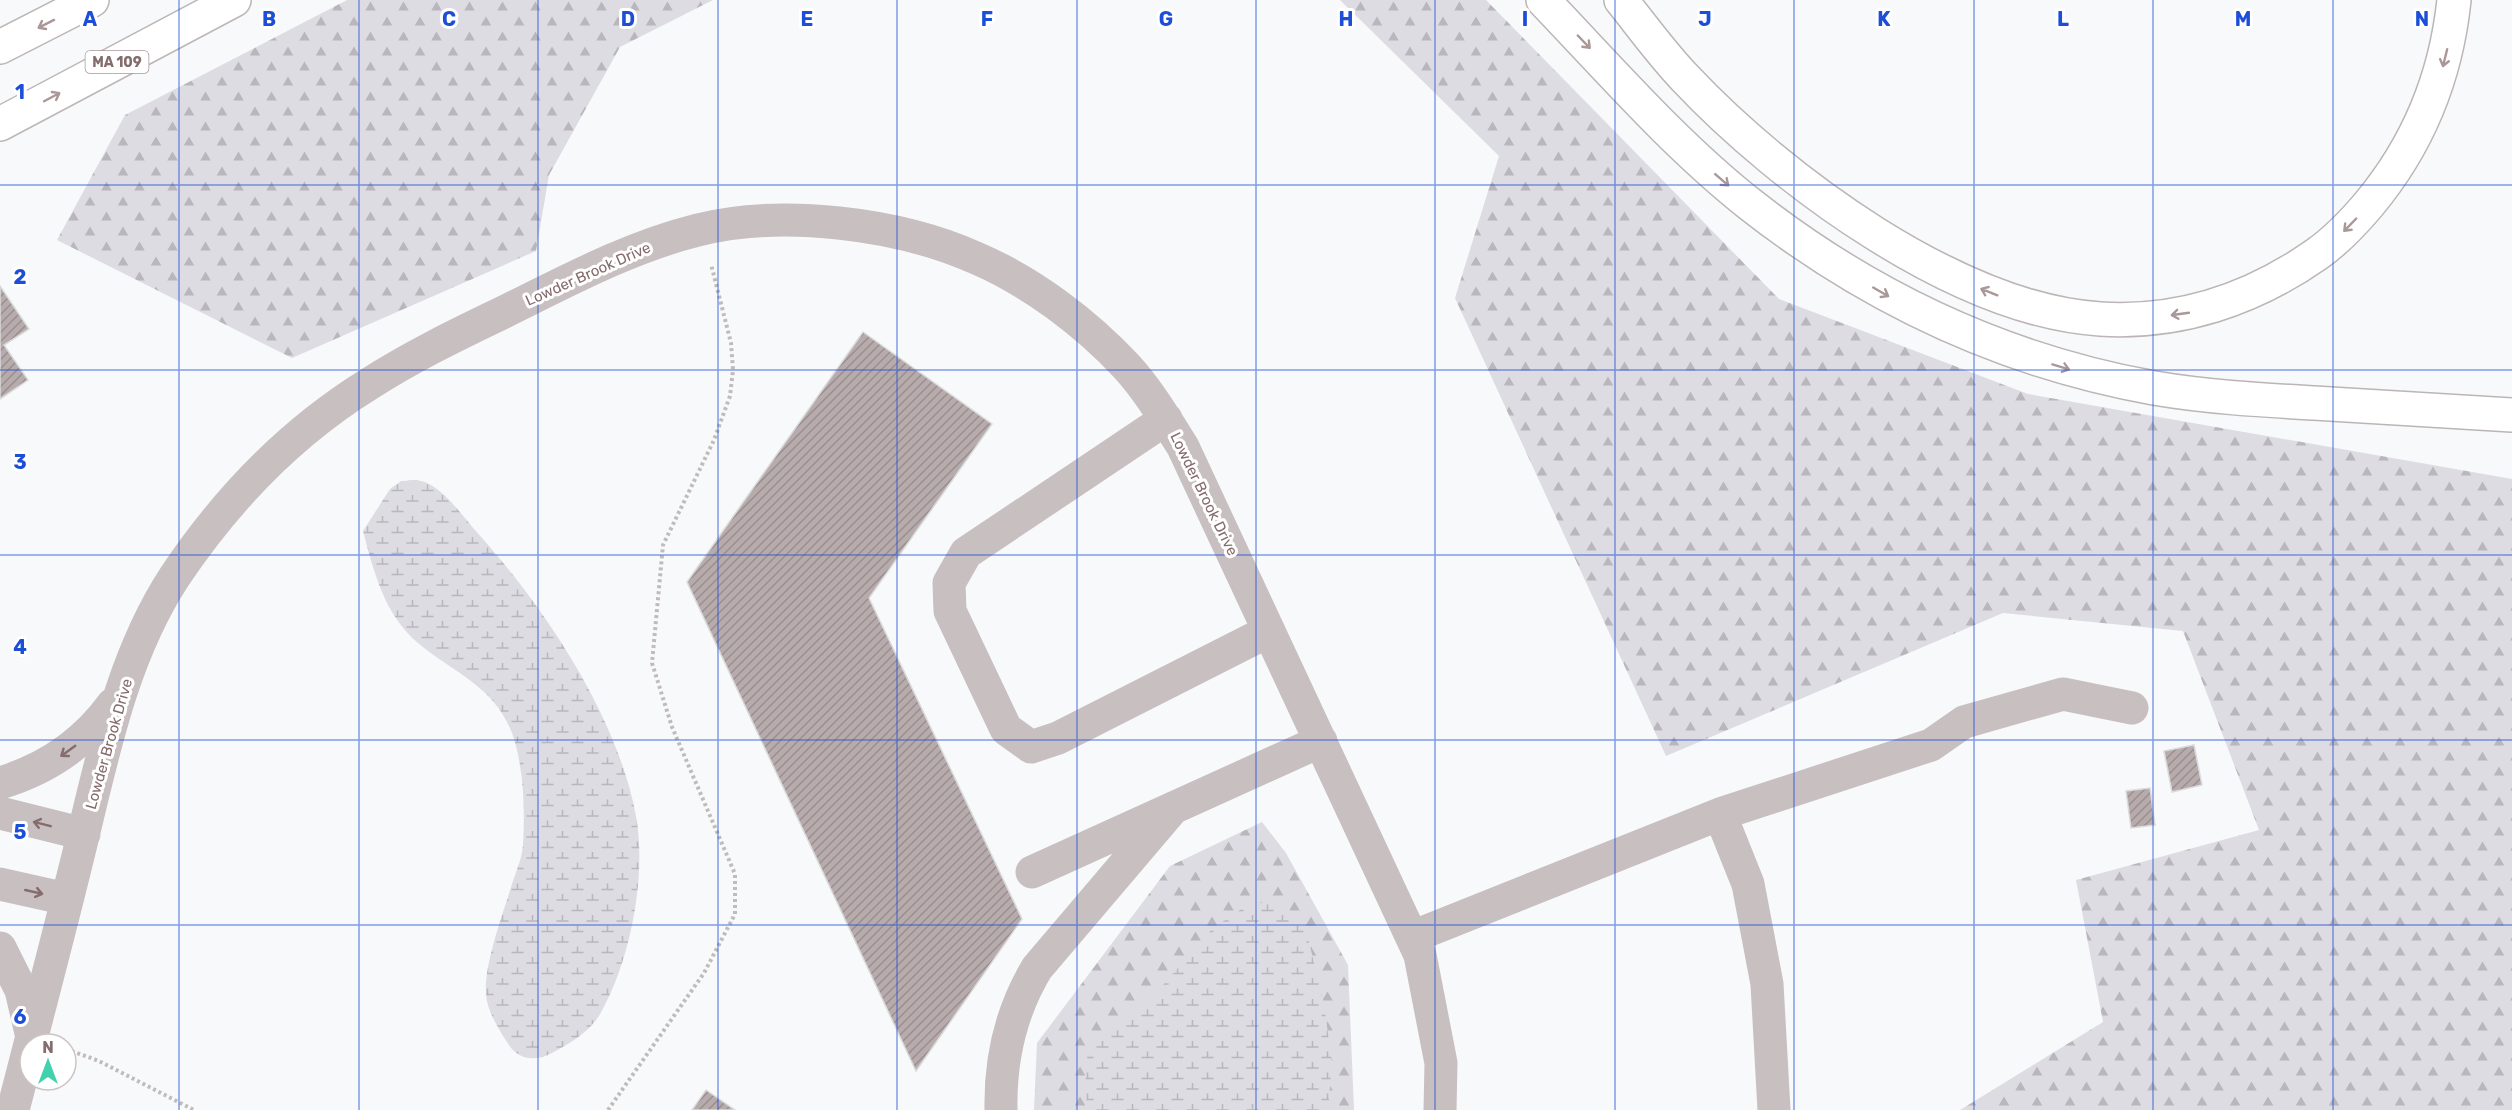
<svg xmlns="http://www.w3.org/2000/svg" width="2512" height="1110" font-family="Rubik,sans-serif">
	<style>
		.forest { fill: url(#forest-firs) }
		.wetland { fill: url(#wetland-marsh) }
		.building { fill: url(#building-hatch); stroke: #dadbdc; stroke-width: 1.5 }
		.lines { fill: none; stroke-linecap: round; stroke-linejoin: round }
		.major-casing { stroke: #bdb6b6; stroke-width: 36 }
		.highway-casing { stroke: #bcb5b6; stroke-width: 36 }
		.path { stroke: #c1bcbc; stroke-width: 4; stroke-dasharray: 3 3; stroke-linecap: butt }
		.minor { stroke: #c7bfc0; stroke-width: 33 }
		.major { stroke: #fff; stroke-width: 33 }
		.highway { stroke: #fff; stroke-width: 33 }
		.oneway { stroke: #aa9899 }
		.oneway2 { stroke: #856c6d }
		.grid { fill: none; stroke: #1d4ed8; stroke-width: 1.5; stroke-opacity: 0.55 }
		.labels { text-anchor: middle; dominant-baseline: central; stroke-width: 6; stroke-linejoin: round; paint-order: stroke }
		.shield { fill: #fff; stroke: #aa9899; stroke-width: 1.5 }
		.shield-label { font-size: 14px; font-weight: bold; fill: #856c6d }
		.street-label { font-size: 15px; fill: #856c6d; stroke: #fff }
		.grid-label { font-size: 20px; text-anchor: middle; font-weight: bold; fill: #1d4ed8; stroke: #fff; stroke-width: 6; stroke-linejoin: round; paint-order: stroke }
	</style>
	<defs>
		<pattern id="forest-firs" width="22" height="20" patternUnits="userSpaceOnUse" patternTransform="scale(1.5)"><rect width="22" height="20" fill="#dddce3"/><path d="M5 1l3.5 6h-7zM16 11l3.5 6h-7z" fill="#b9b6bc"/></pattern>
		<pattern id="wetland-marsh" width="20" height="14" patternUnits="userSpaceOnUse" patternTransform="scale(1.5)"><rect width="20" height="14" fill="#dddce3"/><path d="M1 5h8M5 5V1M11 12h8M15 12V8" fill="none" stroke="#b9b6bc"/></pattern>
		<pattern id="building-hatch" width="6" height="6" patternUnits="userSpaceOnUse" patternTransform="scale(1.5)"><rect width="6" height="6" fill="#b7abac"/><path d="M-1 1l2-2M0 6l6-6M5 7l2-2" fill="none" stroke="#9a8f90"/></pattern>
	</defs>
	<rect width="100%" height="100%" fill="#f8f9fa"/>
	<path class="forest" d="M347,0H713L620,47L549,175L536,251L292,358L57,240L125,115Z
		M1340,0H1486L1779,299L2028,394L2512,479V1110H1960L2103,1022L2076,880L2259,830L2183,631L2003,613L1666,756L1455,298L1499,156Z
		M1262,822L1286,853L1348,965L1354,1110H1034L1037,1043L1170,866Z"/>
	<path class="wetland" d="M401,481C409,481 420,479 427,483C446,492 461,514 474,529C543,605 617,714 636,816C647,877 630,963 599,1016C588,1033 569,1044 552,1053C535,1062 517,1060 507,1042C498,1028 487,1011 486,994C484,963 503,914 512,884C516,872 522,858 523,845C525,810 524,767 512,733C494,686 454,673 418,643C384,614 374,572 363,531L390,489Z
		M1268,901L1289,909L1308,938L1324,1004L1332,1063L1328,1110H1088L1085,1088L1087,1058L1096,1039L1143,1008L1212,929L1243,908Z"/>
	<path class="building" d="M0,286L29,329L4,345L28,380L0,399Z
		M863,332L992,424L869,598L1022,919L916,1071L687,582Z
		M2194,745L2202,785L2172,792L2164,751Z
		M2150,788L2155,825L2131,828L2126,791Z
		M706,1090L735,1110H692Z"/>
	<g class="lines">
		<defs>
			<path id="major" d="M0,47L92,0
				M0,124L234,0"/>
			<path id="highway" d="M1543,0C1610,70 1675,145 1751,205C1871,299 2004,361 2154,388C2207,397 2261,400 2314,403C2380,407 2446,411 2512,415
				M1621,0C1642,26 1662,54 1685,78C1781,180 1957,310 2100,319C2179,324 2253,299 2317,254C2337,240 2353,223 2369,204C2419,144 2446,77 2454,0"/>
		</defs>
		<use href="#major" class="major-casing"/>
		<use href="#highway" class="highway-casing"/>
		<path class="path" d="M66,1049L99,1061L194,1110
			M608,1110L704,973L735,914V874L672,727L652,663L663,545L714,440L730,396L733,370L731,343L711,264"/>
		<path class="minor" d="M1166,419L966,553L949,583L950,611L1006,729L1031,747L1058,738L1269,631
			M0,783C47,769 84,744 113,704
			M0,813L84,834
			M1720,814L1748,884L1767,984L1774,1110
			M1032,872L1321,741
			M0,884L67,899
			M1412,937L1720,814L1931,745L1964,722L2063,694L2132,708
			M0,948L21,990L31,1033
			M13,1110C35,1024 58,938 79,852C102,759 121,658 175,576C226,500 290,433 369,384C411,357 456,335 502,313C565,282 629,247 698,230C782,209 897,223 976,258C1032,282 1086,323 1127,367C1148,390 1166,420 1183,447L1420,955L1441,1063L1440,1110
			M1001,1110C1000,1060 1011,1011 1037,968L1173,808"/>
		<use href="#major" class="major"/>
		<use href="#highway" class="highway"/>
	</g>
	<defs><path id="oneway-shaft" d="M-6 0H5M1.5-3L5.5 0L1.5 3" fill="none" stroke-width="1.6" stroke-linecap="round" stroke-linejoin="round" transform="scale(1.5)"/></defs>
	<g class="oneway">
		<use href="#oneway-shaft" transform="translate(46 24) rotate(153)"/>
		<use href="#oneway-shaft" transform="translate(1584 42) rotate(46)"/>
		<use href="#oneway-shaft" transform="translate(2445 58) rotate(104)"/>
		<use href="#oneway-shaft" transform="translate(52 97) rotate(-28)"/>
		<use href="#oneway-shaft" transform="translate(1722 180) rotate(41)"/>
		<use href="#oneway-shaft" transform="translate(2350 225) rotate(134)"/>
		<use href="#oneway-shaft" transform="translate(1881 292) rotate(30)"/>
		<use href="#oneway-shaft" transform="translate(1989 292) rotate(-158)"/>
		<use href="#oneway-shaft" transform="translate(2180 314) rotate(172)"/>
		<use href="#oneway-shaft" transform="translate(2061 367) rotate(17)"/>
	</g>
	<g class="oneway2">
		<use href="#oneway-shaft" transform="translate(68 751) rotate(144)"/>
		<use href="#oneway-shaft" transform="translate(42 824) rotate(-166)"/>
		<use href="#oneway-shaft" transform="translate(34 892) rotate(13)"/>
	</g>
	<path class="grid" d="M179,0V1110M359,0V1110M538,0V1110M718,0V1110M897,0V1110M1077,0V1110M1256,0V1110M1435,0V1110M1615,0V1110M1794,0V1110M1974,0V1110M2153,0V1110M2333,0V1110M0,185H2512M0,370H2512M0,555H2512M0,740H2512M0,925H2512"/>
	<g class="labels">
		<rect class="shield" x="85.5" y="51" width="63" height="22" rx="4.5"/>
		<g class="shield-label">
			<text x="117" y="62">MA 109</text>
		</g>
		<g class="street-label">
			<text transform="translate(588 274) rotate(-24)">Lowder Brook Drive</text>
			<text transform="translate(1204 494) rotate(64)">Lowder Brook Drive</text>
			<text transform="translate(109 744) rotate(-74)">Lowder Brook Drive</text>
		</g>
	</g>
	<g class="grid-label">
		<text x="90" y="26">A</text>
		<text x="269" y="26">B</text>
		<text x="449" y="26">C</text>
		<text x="628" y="26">D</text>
		<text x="807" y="26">E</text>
		<text x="987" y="26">F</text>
		<text x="1166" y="26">G</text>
		<text x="1346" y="26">H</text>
		<text x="1525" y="26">I</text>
		<text x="1705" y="26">J</text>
		<text x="1884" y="26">K</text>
		<text x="2063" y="26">L</text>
		<text x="2243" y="26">M</text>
		<text x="2422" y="26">N</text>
		<text x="20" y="99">1</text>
		<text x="20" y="284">2</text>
		<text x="20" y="469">3</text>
		<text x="20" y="654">4</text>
		<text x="20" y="839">5</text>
		<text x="20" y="1024">6</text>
	</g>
	<g transform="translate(48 1062)"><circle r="28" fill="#ffffff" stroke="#cec4c5" stroke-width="1.5"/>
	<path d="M0-4.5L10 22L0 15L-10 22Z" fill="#40d1ad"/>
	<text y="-9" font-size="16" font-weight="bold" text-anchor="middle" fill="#856c6d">N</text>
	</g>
</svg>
